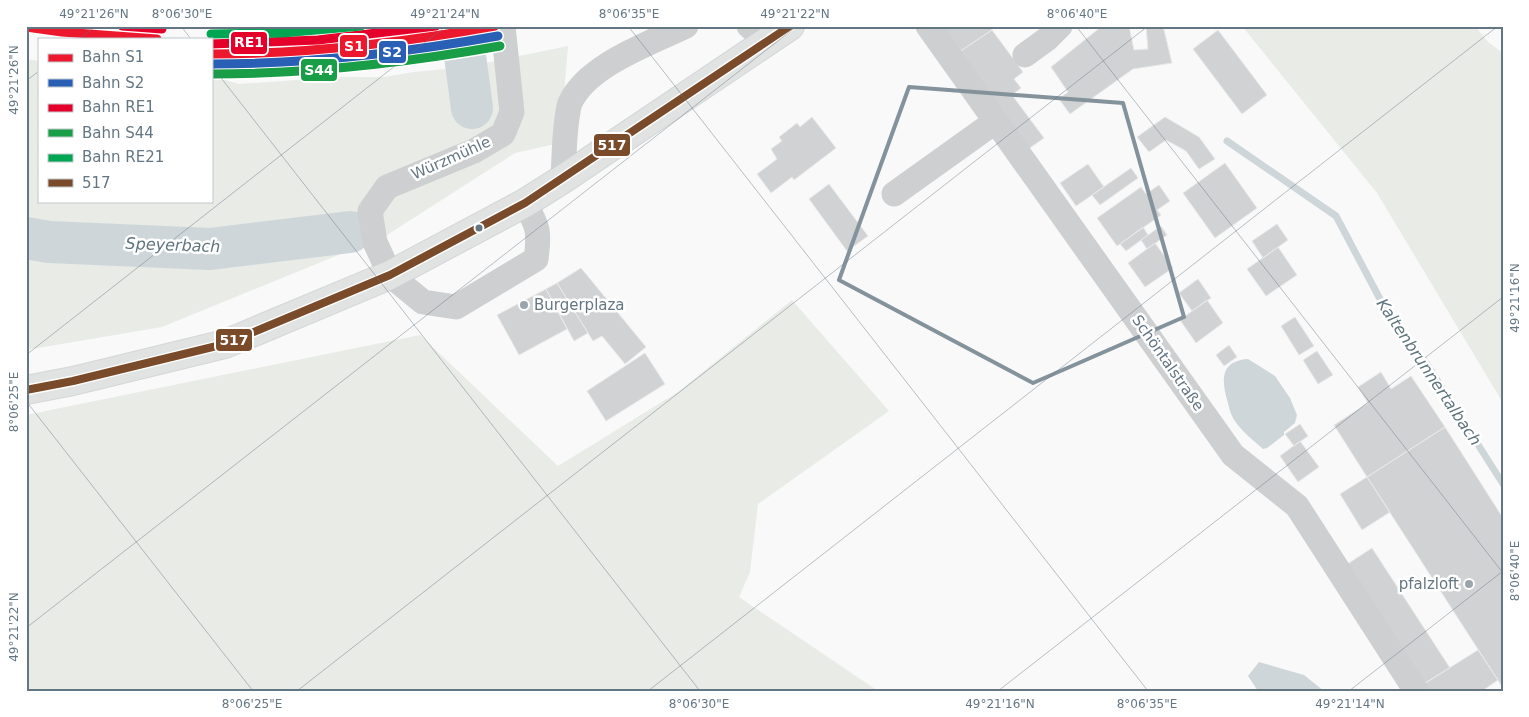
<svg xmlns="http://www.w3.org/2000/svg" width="1529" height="717" font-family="'DejaVu Sans',sans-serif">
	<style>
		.green { fill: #e8ebe6 }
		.water { fill: #ced6d9 }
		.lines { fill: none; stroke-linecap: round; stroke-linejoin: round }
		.stream { stroke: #ced6d9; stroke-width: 7 }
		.river { stroke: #ced6d9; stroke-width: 42 }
		.building { fill: #d0d2d3; stroke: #e8e8e8 }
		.major-casing { stroke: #d5d6d7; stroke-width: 30 }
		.minor { stroke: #cecfd0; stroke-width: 25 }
		.major { stroke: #e1e2e2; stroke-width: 28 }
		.bus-1-casing { stroke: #fff; stroke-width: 11 }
		.bus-1 { stroke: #7a4b2a; stroke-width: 8 }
		.rail-1-casing { stroke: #fff; stroke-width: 12 }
		.rail-2-casing { stroke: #fff; stroke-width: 12 }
		.rail-3-casing { stroke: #fff; stroke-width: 12 }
		.rail-4-casing { stroke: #fff; stroke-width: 12 }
		.rail-5-casing { stroke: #fff; stroke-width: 12 }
		.rail-1 { stroke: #ec192e; stroke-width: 9 }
		.rail-2 { stroke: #2960b5; stroke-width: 9 }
		.rail-3 { stroke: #e4002b; stroke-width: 9 }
		.rail-4 { stroke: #1a9d47; stroke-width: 9 }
		.rail-5 { stroke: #00a651; stroke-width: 9 }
		.marked { fill: none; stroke: #84929c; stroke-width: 4; stroke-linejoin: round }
		.ticks { fill: none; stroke: #657683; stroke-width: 1; stroke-opacity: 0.45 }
		.bus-dot { fill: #657683; stroke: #fff; stroke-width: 2 }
		.poi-dot { fill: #99a4ac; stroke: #fff; stroke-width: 2 }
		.labels { text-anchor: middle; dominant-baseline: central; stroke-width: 5; stroke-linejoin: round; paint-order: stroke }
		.street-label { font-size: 15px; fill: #657683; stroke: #fff }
		.poi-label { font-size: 15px; fill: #657683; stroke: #fff; text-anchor: start }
		.water-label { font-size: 16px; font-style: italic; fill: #60757c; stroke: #fff }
		.line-badge { stroke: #fff; stroke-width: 2 }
		.badge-label { font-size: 14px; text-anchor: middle; font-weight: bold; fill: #fff }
		.neatline { fill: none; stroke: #657683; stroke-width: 2 }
		.ticks-label { font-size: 12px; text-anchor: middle; fill: #657683 }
	</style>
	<rect width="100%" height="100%" fill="#f9f9f9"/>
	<path class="green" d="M1242,26H1475L1488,42L1503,53V403L1377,193Z
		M568,46L560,143L515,153L387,235L162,327L26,350V59L39,61V201H211V76L239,84L339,77H384L414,72L466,67Z
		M792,300L889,411L758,504L750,572L739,597L878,691H26V415L420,335L558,466L678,392Z"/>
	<path class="water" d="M1248,359L1275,376L1290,398L1297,415L1295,423L1284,432V435L1267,448L1263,449C1253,440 1240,430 1233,418C1230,413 1229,407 1228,403C1221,380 1220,361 1248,359Z
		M1259,662L1304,675L1324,691H1258L1248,676Z"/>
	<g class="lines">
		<path class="stream" d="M1227,141L1336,216L1389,316L1427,364L1503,484"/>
		<path class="river" d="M461,26L472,108
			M26,238L49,242L210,249L350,232"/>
	</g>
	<path class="building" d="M937,26H990L992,30L956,54Z
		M1102,26H1129L1134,50L1148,49L1146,26H1163L1172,63L1133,69L1070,114L1059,99L1068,92L1051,67Z
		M992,30L1023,72L1014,79L1021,88L1012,95L1044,138L1024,152L956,54Z
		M1218,30L1267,95L1242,114L1193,49Z
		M812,117L836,148L794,180L792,177L771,193L757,174L777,159L771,149L782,141L779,137L797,123L800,127Z
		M1165,117L1199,137L1215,159L1199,169L1186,151L1166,140L1149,152L1137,137Z
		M1225,163L1257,208L1215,238L1183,193Z
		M1088,164L1104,187L1076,206L1060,183Z
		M1131,168L1138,178L1100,205L1092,195Z
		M829,184L868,236L847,251L809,199Z
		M1159,185L1170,201L1157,210L1161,215L1117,246L1097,218L1141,187L1146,194Z
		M1277,224L1288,240L1263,258L1252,241Z
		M1161,226L1167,235L1147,249L1141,240Z
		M1143,227L1148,235L1126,251L1120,244Z
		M1155,243L1173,268L1145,287L1128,263Z
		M1278,247L1297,275L1266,296L1247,269Z
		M581,268L646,347L625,364L602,336L593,341L557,283Z
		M1198,279L1211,298L1192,311L1179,293Z
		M557,283L588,333L574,341L546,289Z
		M546,289L567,329L519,355L497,315Z
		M1207,300L1223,323L1196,343L1180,320Z
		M1295,317L1314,346L1299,355L1281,326Z
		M1229,345L1237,357L1224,366L1216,355Z
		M1317,351L1333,375L1318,384L1303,360Z
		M645,353L665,384L606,421L587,391Z
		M1381,372L1391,389L1411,376L1445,427L1367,477L1334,425L1368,403L1358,387Z
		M1300,424L1308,436L1294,446L1285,434Z
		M1445,427L1503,518V688L1367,477Z
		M1300,441L1319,467L1298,482L1280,456Z
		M1367,477L1390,512L1362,530L1340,494Z
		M1372,548L1450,668L1422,685L1346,565Z
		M1478,650L1498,680L1482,691H1426L1422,685Z"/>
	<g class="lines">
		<defs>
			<path id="major" d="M26,390L73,381L225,344L390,275L525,203L563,179L790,26"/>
		</defs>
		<use href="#major" class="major-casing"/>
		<path class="minor" d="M503,26L512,112L503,134L474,151L387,187L370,211L375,242L390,275L423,302L456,307L536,259C540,231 538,227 525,203
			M749,26L767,42
			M928,26L1233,455L1297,506L1416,691
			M1025,55L1047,39L1060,26
			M563,179C564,159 564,139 567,118C568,114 568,108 570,103C587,65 651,43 686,26
			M894,194L996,121"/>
		<use href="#major" class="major"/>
		<defs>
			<path id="bus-1" d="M26,390L73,381L225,344L390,275L525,203L790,26"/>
		</defs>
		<use href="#bus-1" class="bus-1-casing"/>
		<use href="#bus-1" class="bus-1"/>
		<defs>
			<path id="rail-1" d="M26,27L62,32L157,39
				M211,54C307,54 401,43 495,26"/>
			<path id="rail-2" d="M211,64C308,64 403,53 498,36"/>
			<path id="rail-3" d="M122,26L162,29
				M211,44L318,40L436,26"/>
			<path id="rail-4" d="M211,74C309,74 404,63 500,46"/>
			<path id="rail-5" d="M211,34L282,33L361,26"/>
		</defs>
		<use href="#rail-1" class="rail-1-casing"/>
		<use href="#rail-2" class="rail-2-casing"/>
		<use href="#rail-3" class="rail-3-casing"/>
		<use href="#rail-4" class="rail-4-casing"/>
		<use href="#rail-5" class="rail-5-casing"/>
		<use href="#rail-1" class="rail-1"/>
		<use href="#rail-2" class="rail-2"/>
		<use href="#rail-3" class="rail-3"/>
		<use href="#rail-4" class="rail-4"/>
		<use href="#rail-5" class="rail-5"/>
	</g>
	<path class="marked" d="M909,87L1123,103L1184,317L1033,383L839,280Z"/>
	<path class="ticks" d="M181,26L191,39M628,26L1148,691M1076,26L1503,573M80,39L96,26M211,65L700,691M26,81L39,71M26,355L446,26M26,401L253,691M26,628L797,26M297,691L1148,26M648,691L1498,26M998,691L1503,297M1349,691L1503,571"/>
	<circle class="bus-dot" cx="479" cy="228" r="4.5"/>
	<g class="poi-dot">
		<circle cx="524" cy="305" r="5"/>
		<circle cx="1469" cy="584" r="5"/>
	</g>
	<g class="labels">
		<g class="street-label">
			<text transform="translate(451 158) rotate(-24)">Würzmühle</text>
			<text transform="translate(1168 363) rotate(55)">Schöntalstraße</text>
		</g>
		<g class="poi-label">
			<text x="534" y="305">Burgerplaza</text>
			<text x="1459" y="584" text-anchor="end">pfalzloft</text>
		</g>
		<g class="water-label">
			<text transform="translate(173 245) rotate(2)">Speyerbach</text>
			<text transform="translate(1429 372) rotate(56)">Kaltenbrunnertalbach</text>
		</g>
	</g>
	<g class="line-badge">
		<rect x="230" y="31" width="38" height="24" rx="5" fill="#e4002b"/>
		<rect x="339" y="34" width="29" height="24" rx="5" fill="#ec192e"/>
		<rect x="378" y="40" width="29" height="24" rx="5" fill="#2960b5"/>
		<rect x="300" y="58" width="38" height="24" rx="5" fill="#1a9d47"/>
		<rect x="593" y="133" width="38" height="24" rx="5" fill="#7a4b2a"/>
		<rect x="215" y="328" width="38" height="24" rx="5" fill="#7a4b2a"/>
	</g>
	<g class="badge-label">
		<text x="249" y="47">RE1</text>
		<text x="354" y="51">S1</text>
		<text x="392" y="57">S2</text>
		<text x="319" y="75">S44</text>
		<text x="612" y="150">517</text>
		<text x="234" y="345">517</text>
	</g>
	<rect width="1529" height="717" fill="none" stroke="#ffffff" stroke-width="55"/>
	<rect x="38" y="38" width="175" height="165" fill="#ffffff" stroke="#c1c8cd"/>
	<rect x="48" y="54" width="25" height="8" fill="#ec192e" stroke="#c1c8cd"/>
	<text x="82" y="62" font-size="15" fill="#657683">Bahn S1</text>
	<rect x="48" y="79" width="25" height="8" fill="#2960b5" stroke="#c1c8cd"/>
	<text x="82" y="88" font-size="15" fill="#657683">Bahn S2</text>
	<rect x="48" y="104" width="25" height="8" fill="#e4002b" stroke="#c1c8cd"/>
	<text x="82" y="112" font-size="15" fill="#657683">Bahn RE1</text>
	<rect x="48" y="129" width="25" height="8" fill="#1a9d47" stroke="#c1c8cd"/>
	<text x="82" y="138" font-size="15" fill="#657683">Bahn S44</text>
	<rect x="48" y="154" width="25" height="8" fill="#00a651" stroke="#c1c8cd"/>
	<text x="82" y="162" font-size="15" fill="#657683">Bahn RE21</text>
	<rect x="48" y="179" width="25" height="8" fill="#7a4b2a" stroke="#c1c8cd"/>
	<text x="82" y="188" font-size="15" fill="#657683">517</text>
	<rect x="28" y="28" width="1474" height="662" class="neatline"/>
	<g class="ticks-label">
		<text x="94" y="18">49°21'26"N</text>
		<text x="182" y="18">8°06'30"E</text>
		<text x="445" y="18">49°21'24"N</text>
		<text x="629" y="18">8°06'35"E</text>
		<text x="795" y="18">49°21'22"N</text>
		<text x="1077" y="18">8°06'40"E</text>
		<text transform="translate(14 80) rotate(-90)" y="4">49°21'26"N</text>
		<text transform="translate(1515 298) rotate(-90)" y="4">49°21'16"N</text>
		<text transform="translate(14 402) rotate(-90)" y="4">8°06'25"E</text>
		<text transform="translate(1515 571) rotate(-90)" y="4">8°06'40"E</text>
		<text transform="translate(14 627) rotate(-90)" y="4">49°21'22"N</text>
		<text x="252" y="708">8°06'25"E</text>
		<text x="699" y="708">8°06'30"E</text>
		<text x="1000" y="708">49°21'16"N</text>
		<text x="1147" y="708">8°06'35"E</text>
		<text x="1350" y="708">49°21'14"N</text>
	</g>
</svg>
